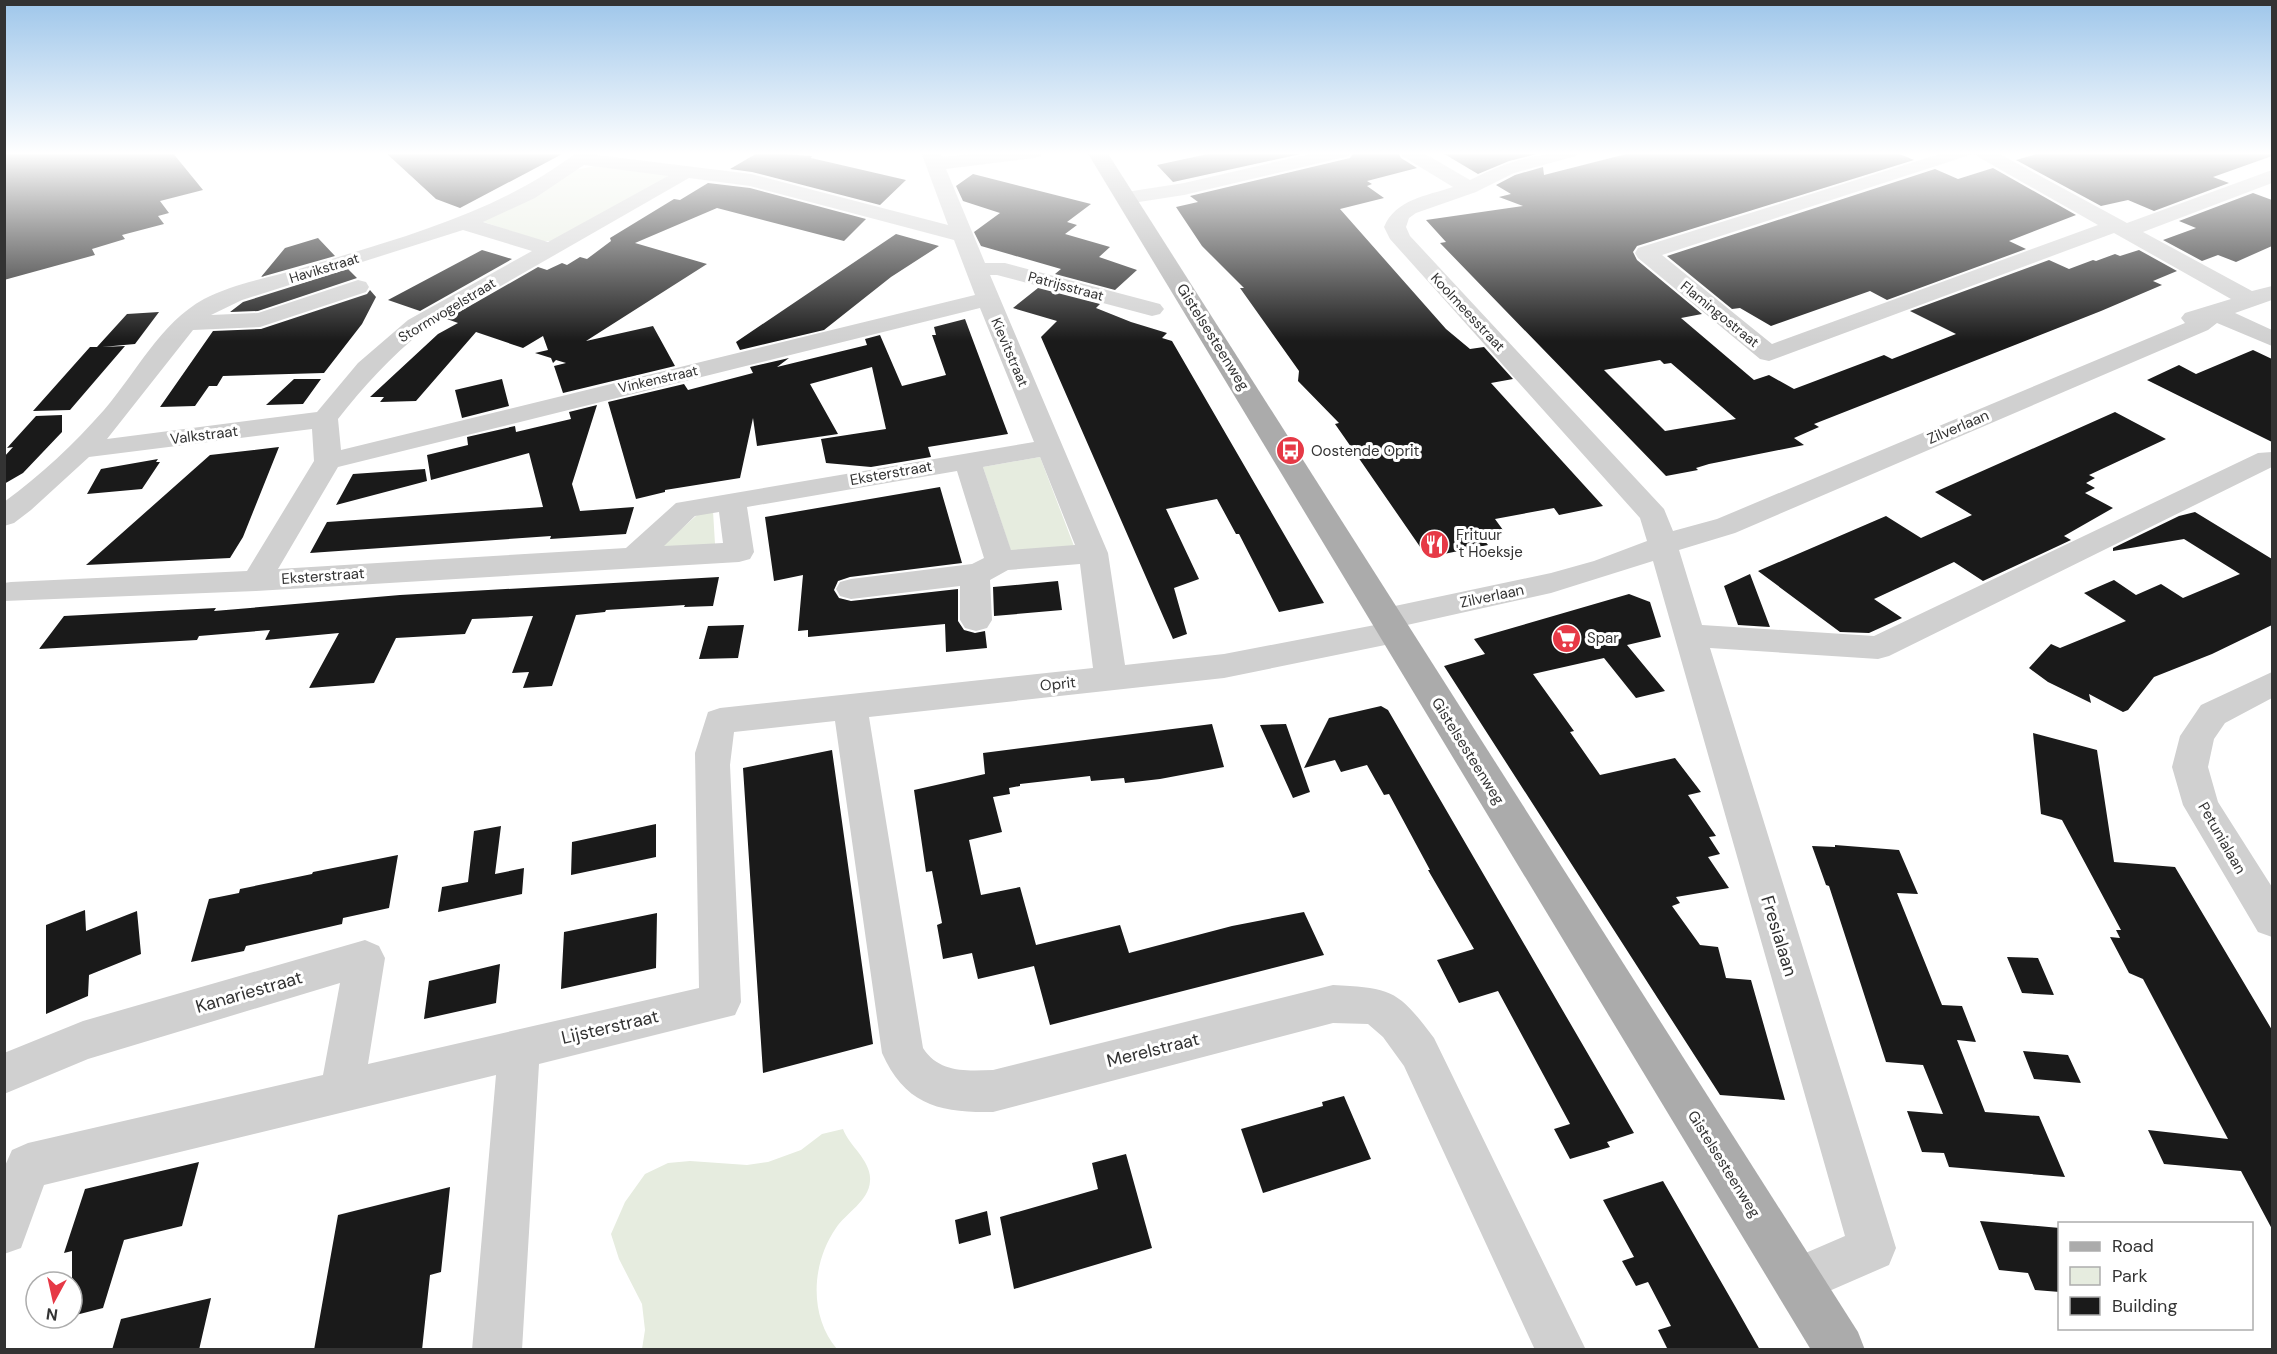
<svg xmlns="http://www.w3.org/2000/svg" width="2277" height="1354" font-family="'DM Sans',sans-serif">
	<style>
		.green { fill: #e6ecdf }
		.building { fill: #1a1a1a; fill-rule: evenodd }
		.lines { fill: none; stroke-linecap: round; stroke-linejoin: round }
		.minor { fill: #d0d0d0; fill-rule: evenodd }
		.major { fill: #ababab; fill-rule: evenodd }
		.labels { text-anchor: middle; dominant-baseline: central; stroke-width: 6; stroke-linejoin: round; paint-order: stroke }
		.far-street-label { font-size: 14px; fill: #333; stroke: #fff }
		.street-label { font-size: 15px; fill: #333; stroke: #fff }
		.poi-label { font-size: 15px; fill: #333; stroke: #fff; text-anchor: start }
		.near-street-label { font-size: 18px; fill: #333; stroke: #fff }
	</style>
	<rect width="100%" height="100%" fill="#fff"/>
	<path class="green" d="M595,166L667,175V178L552,241H541L484,222L485,219L575,170Z
		M1040,457L1074,546L1011,551L983,467Z
		M713,511L715,544L660,548L697,515Z
		M843,1129C849,1146 872,1161 870,1181C869,1201 846,1213 836,1228C811,1264 809,1316 837,1349H642L645,1330L642,1304L619,1259L611,1234L625,1202L645,1174L668,1163L690,1161L747,1165L768,1162L801,1150L822,1134Z"/>
	<path class="building" d="M4,152H172L203,190L160,201L169,213L158,216L164,224L122,235L125,239L92,249L95,255L4,280Z
		M385,152H566L460,208L436,199Z
		M759,152L812,156L811,158L906,180L880,205L752,172L730,169Z
		M1217,152H1310L1173,182L1157,165Z
		M1354,152H1398L1401,158L1417,168L1367,181L1372,184L1367,186L1384,198L1340,209L1446,329L1470,349L1484,347L1513,379L1491,383L1603,506L1559,515L1554,508L1495,519L1503,530L1480,535L1488,545L1434,556L1425,554L1349,444L1335,424L1339,423L1298,381L1299,371L1240,288H1244L1202,246L1176,207L1198,202L1190,196L1350,158Z
		M1441,152H1541V153L1509,161L1478,174Z
		M1634,152H1895L1914,160L1637,246L1633,252L1637,260L1702,314L1681,318L1754,380L1769,375L1794,389L1884,355L1892,359L1956,334L1910,311L2049,260L2069,269L2093,260L2096,261L2115,254L2120,256L2139,250L2177,271L2153,281L2162,285L2101,311L1814,424L1819,427L1794,438L1804,445L1709,464L1696,468L1698,470L1666,476L1440,243L1446,242L1426,220L1523,206L1499,197L1511,194L1496,185L1515,175L1543,167L1544,175ZM1660,360L1664,364L1671,363L1736,419L1665,431L1604,370Z
		M2043,152H2272V156L2213,177L2229,183L2154,211L2128,200L2101,206L2016,160Z
		M1993,168L2076,215L2009,241L2026,249L1887,300L1870,291L1771,326L1740,308L1732,309L1667,256L1935,169L1958,179Z
		M973,174L1091,204L1067,222L1077,225L1065,234L1110,247L1099,257L1137,270L1115,290L1055,274L1061,269L981,246L974,232L1000,213L963,201L956,186Z
		M708,183L750,188L866,219L844,241L717,208L635,243L707,264L586,341L653,326L675,366L563,393L554,366L566,363L556,360L553,363L551,358L535,353L548,350L543,336L523,348L476,332L416,401L380,402L384,397H370L438,334L458,323L447,319L538,267L547,270L562,263L567,265L580,257L587,259L611,241L610,238L674,199L680,200Z
		M2253,193L2272,200V246L2236,262L2218,255L2202,261L2163,240L2196,228L2179,221Z
		M896,234L939,246L891,277L824,330L740,350L736,342Z
		M318,238L335,256L261,277L285,248Z
		M482,250L512,259L420,311L388,300Z
		M348,269L357,278L258,311L230,312L243,302Z
		M1038,288L1100,304L1096,308L1131,322L1167,333L1162,338L1172,341L1324,603L1279,612L1239,534H1236L1217,499L1166,509L1199,579L1174,588L1187,634L1173,639L1041,337L1057,321L1013,308Z
		M370,290L376,297L362,324L324,373L223,376L217,386H209L195,406L160,407L213,331L261,329L367,294Z
		M159,312L135,344L102,347L125,346L70,410L33,411L90,347H97L127,314Z
		M965,319L1008,434L928,447L931,457L871,467L826,463L821,439L886,429L872,367L810,384L838,434L757,446L753,418L740,478L665,490V492L636,499L608,402L684,384L688,390L753,373L750,367L789,358L777,367L867,345L865,339L880,335L902,386L946,375L932,335H936L934,327Z
		M2253,350L2272,359V442L2147,380L2179,365L2196,374Z
		M294,379H321L303,404L266,405Z
		M502,379L509,406L462,418L455,390Z
		M597,405L572,484L580,511L634,507L626,534L550,539L551,536L310,553L327,522L543,507L529,453L431,480L427,455L468,445L467,437L515,426L516,432L571,419L569,412Z
		M2115,412L2166,439L2089,475L2095,478L2086,483L2095,488L2085,493L2113,508L2064,536L2071,540L1983,581L1954,562L1874,599L1902,618L1869,633L1840,632L1758,571L1886,516L1921,538L1972,515L1935,492Z
		M62,415V432L23,473L4,484V457L13,447L7,448L36,416Z
		M279,447L243,537L230,558L86,565L210,455Z
		M158,459L156,462H160L142,489L87,494L101,469Z
		M425,469L427,481L336,505L353,474Z
		M940,487L962,563L850,577L838,581L834,590L839,598L851,601L958,589V621L964,630L975,633L985,631L987,648L946,652L945,624L808,637V630L798,631L803,575L774,581L765,517Z
		M2195,512L2272,559V625L2212,654L2154,677L2128,710L2123,712L2089,694L2091,703L2048,682L2029,668L2051,644L2060,648L2126,621L2084,593L2114,580L2136,595L2161,584L2183,598L2240,574L2184,539L2113,551V548L2179,516Z
		M1750,574L1770,627L1738,625L1724,586Z
		M719,577L713,606L684,607L685,605L606,610L605,612L576,615L552,686L523,688L529,672L512,673L533,616L472,619L465,634L396,638L374,683L309,688L339,633L265,640L270,630L199,636L197,640L39,649L64,616L216,608L214,611L400,595Z
		M1058,581L1062,610L994,616L993,587Z
		M1629,594L1650,602L1661,637L1627,645L1665,691L1636,698L1604,658L1533,674L1574,731L1570,732L1600,775L1675,758L1701,792L1688,795L1716,836L1709,837L1720,854L1708,857L1729,888L1676,897L1680,903L1672,906L1700,945L1718,947L1726,978L1751,980L1785,1100L1720,1095L1444,666L1485,654L1474,639Z
		M744,625L738,658L699,659L708,626Z
		M1381,706L1388,710L1634,1133L1607,1142L1610,1147L1570,1159L1554,1129L1570,1124L1498,991L1459,1003L1437,960L1474,949L1428,870H1430L1389,794L1384,795L1367,765L1341,772L1335,760L1304,768L1329,718Z
		M1212,724L1224,767L1160,779L1125,783L1124,778L1091,781L1090,776L1020,784V786L1009,788L1010,794L993,797L1002,832L969,840L981,895L1020,887L1036,945L1120,925L1129,953L1232,926L1304,912L1324,955L1050,1025L1034,966L978,979L972,953L943,959L937,925L942,923L932,871L926,872L914,790L985,774L983,753Z
		M1286,724L1310,792L1293,798L1260,725Z
		M2033,733L2097,750L2114,862L2175,867L2272,1030V1229L2241,1171L2164,1164L2148,1130L2228,1139L2143,979L2129,973L2110,937L2120,938L2116,930H2121L2062,820L2041,814Z
		M832,750L873,1044L763,1073L743,768Z
		M656,824V857L571,875L572,842Z
		M501,826L495,874L524,868L522,894L438,912L442,887L468,882L474,831Z
		M1835,845L1899,850L1918,894L1897,893L1942,1005L1962,1006L1976,1042L1957,1040L1985,1112L2039,1116L2065,1177L1949,1167L1944,1153L1922,1152L1907,1111L1943,1114L1923,1065L1886,1062L1829,886L1826,885L1812,846L1835,847Z
		M398,855L389,908L343,918L342,924L246,946L244,951L191,962L209,899L239,893L240,889L312,874L313,872Z
		M85,910L86,931L137,911L141,954L89,975L88,996L46,1014V925Z
		M657,913L656,968L561,989L564,932Z
		M2007,957L2038,958L2054,995L2022,993Z
		M500,964L496,1003L424,1019L429,981Z
		M2023,1051L2068,1055L2081,1083L2034,1079Z
		M1344,1096L1371,1159L1263,1193L1241,1129L1323,1106L1322,1102Z
		M1126,1154L1152,1248L1014,1289L1000,1217L1098,1189L1092,1163Z
		M199,1162L182,1226L124,1240L103,1308L72,1316V1251L64,1253L85,1189Z
		M1663,1181L1735,1306L1760,1350H1668L1658,1330L1671,1326L1648,1282L1636,1286L1622,1261L1634,1257L1603,1200Z
		M450,1187L441,1272L430,1275L422,1350H314L338,1215Z
		M987,1211L991,1235L959,1244L955,1220Z
		M1980,1221L2060,1228V1292L2035,1290L2028,1273L1999,1270Z
		M211,1298L199,1350H112L121,1319Z"/>
	<g class="lines">
		<path class="minor" d="M577,152H598L597,155L751,174L948,225L921,152H939L942,157L988,152H1043L1041,156L1034,158L946,169L985,263H1005L1160,304L1164,309L1160,314L1152,316L997,275H990L1108,553L1125,665L1224,654L1375,625L1371,618L1376,610L1551,573L1594,561L1647,541L1640,518L1390,239L1384,227C1396,199 1426,196 1453,187L1402,156L1400,152H1422L1470,180C1505,162 1539,152 1578,152L1576,156L1514,173L1476,192L1416,213L1409,218L1406,227L1410,236L1664,509L1673,531L1717,519L2185,323L2181,318L2185,313L2231,299L2114,233L1769,361L1760,359L1638,258L1635,253L1638,248L1946,152H1996L2127,223L2272,170V183L2143,232L2252,291L2272,286V300L2235,313L2272,330V346L2217,323L2208,330L1735,533L1679,550L1702,625L1874,636L2258,453L2272,452V467L1889,656L1878,659L1710,648L1896,1248L1889,1265L1797,1305L1780,1298L1773,1281L1780,1264L1845,1236L1653,561L1551,593L1407,625L1411,632L1406,640L1395,643L1224,678L869,717L923,1048C939,1073 966,1071 993,1070L1333,985C1392,988 1398,990 1434,1038L1586,1350H1535L1404,1066L1383,1037L1368,1024L1333,1023L993,1112C940,1113 905,1105 882,1053L835,721L734,732L730,765L741,1002L735,1015L539,1064L522,1350H472L496,1075L44,1185L21,1248L4,1254V1168L12,1150L28,1143L323,1075L340,983L88,1059L4,1094V1053L83,1021L365,940L379,946L385,958L368,1064L699,988L695,753L708,712L720,708L1093,668L1080,564L1008,570L990,580L992,620L987,628L976,631L965,628L960,620V586L851,599L840,596L836,589L840,582L851,579L972,564L984,558L957,471L747,507L754,552L750,559L739,562L256,591L4,601V583L11,582L247,571L314,461L312,429L89,457L31,510L14,523L4,526V502C41,475 74,444 104,410C136,373 160,323 204,299C233,284 267,278 299,269C395,239 497,214 577,152ZM1973,154L2098,225L1772,344L1662,255ZM584,165L668,176L548,242L483,222L535,198ZM689,178L750,186L954,240L975,295L341,450L338,419C364,386 391,356 424,330ZM463,230L532,251L408,320L358,363L317,412L107,439L193,330L260,327L366,292L369,287L366,282L358,280L258,313L211,315L242,300ZM980,308L1034,442L676,503L626,548L278,569L338,467ZM1040,457L1075,545L1011,550L983,467ZM719,512L723,543L664,546L695,516Z
			M1318,152H1352L1349,156L1184,195L1126,204L1119,202L1116,198L1119,194L1126,192L1184,183Z
			M2272,672V698L2225,723L2214,739L2208,767L2218,802L2272,887V937L2258,932L2183,805L2172,767L2180,736L2201,705Z"/>
		<path class="major" d="M1087,152H1107L1858,1332L1865,1350H1811Z"/>
	</g>
	<linearGradient id="sky" x2="0" y2="1"><stop stop-color="#9ec6ea"/><stop offset="0.45" stop-color="#fff"/><stop offset="1" stop-color="#fff" stop-opacity="0"/></linearGradient>
	<rect width="2277" height="341" fill="url(#sky)"/>
	<defs>
		<symbol id="bus-disc" viewBox="-11 -11 22 22"><circle r="9.5" fill="#e63946" stroke="#fff"/><path d="M-5-6H5V4H4V6H2V4H-2V6H-4V4H-5ZM-3.5-4V0h7V-4ZM-3.5 1.2v1.5H-2V1.2ZM2 1.2v1.5H3.5V1.2Z" fill="#fff"/></symbol>
		<symbol id="restaurant-disc" viewBox="-11 -11 22 22"><circle r="9.5" fill="#e63946" stroke="#fff"/><path d="M-5-6h1v4h1v-4h1v4h1v-4h1v5L-1.5 .5V6h-2V.5L-5-1ZM5-6V6H3V1.5H1.5Q1.5-4 5-6Z" fill="#fff"/></symbol>
		<symbol id="supermarket-disc" viewBox="-11 -11 22 22"><circle r="9.5" fill="#e63946" stroke="#fff"/><path d="M-6-5.5h2.5l.6 2H6L4.5 2H-2.5L-4.4-4H-6ZM-1.5 3.2a1.3 1.3 0 1 0 .1 0ZM3 3.2a1.3 1.3 0 1 0 .1 0Z" fill="#fff"/></symbol>
	</defs>
	<g fill-rule="evenodd">
		<use href="#bus-disc" x="1274" y="434" width="33" height="33"/>
		<use href="#restaurant-disc" x="1418" y="528" width="33" height="33"/>
		<use href="#supermarket-disc" x="1550" y="622" width="33" height="33"/>
	</g>
	<g class="labels">
		<g class="far-street-label">
			<text transform="translate(324 268) rotate(-17)">Havikstraat</text>
			<text transform="translate(1066 286) rotate(15)">Patrijsstraat</text>
			<text transform="translate(447 310) rotate(-31)">Stormvogelstraat</text>
			<text transform="translate(1468 312) rotate(47)">Koolmeesstraat</text>
			<text transform="translate(1720 314) rotate(39)">Flamingostraat</text>
			<text transform="translate(1010 352) rotate(67)">Kievitstraat</text>
			<text transform="translate(658 379) rotate(-13)">Vinkenstraat</text>
		</g>
		<g class="street-label">
			<text transform="translate(1213 337) rotate(58)">Gistelsesteenweg</text>
			<text transform="translate(1958 427) rotate(-23)">Zilverlaan</text>
			<text transform="translate(204 435) rotate(-7)">Valkstraat</text>
			<text transform="translate(891 473) rotate(-10)">Eksterstraat</text>
			<text transform="translate(323 576) rotate(-4)">Eksterstraat</text>
			<text transform="translate(1492 596) rotate(-12)">Zilverlaan</text>
			<text transform="translate(1058 684) rotate(-6)">Oprit</text>
			<text transform="translate(1468 751) rotate(58)">Gistelsesteenweg</text>
			<text transform="translate(2222 838) rotate(60)">Petunialaan</text>
			<text transform="translate(1724 1164) rotate(58)">Gistelsesteenweg</text>
		</g>
		<g class="poi-label">
			<text x="1311" y="451">Oostende Oprit</text>
			<text x="1456" y="535">Frituur<tspan x="1456" dy="17">'t Hoeksje</tspan></text>
			<text x="1587" y="638">Spar</text>
		</g>
		<g class="near-street-label">
			<text transform="translate(1779 936) rotate(73)">Fresialaan</text>
			<text transform="translate(249 992) rotate(-16)">Kanariestraat</text>
			<text transform="translate(610 1027) rotate(-13)">Lijsterstraat</text>
			<text transform="translate(1153 1050) rotate(-14)">Merelstraat</text>
		</g>
	</g>
	<rect width="2277" height="1354" fill="none" stroke="#333333" stroke-width="12"/>
	<rect x="2058" y="1222" width="195" height="108" fill="#ffffff" stroke="#adadad" stroke-width="1.5"/>
	<rect x="2070" y="1242" width="30" height="9" fill="#ababab" stroke="#adadad" stroke-width="1.5"/>
	<text x="2112" y="1252" font-size="18" fill="#333333">Road</text>
	<rect x="2070" y="1267" width="30" height="18" fill="#e6ecdf" stroke="#adadad" stroke-width="1.5"/>
	<text x="2112" y="1282" font-size="18" fill="#333333">Park</text>
	<rect x="2070" y="1297" width="30" height="18" fill="#1a1a1a" stroke="#adadad" stroke-width="1.5"/>
	<text x="2112" y="1312" font-size="18" fill="#333333">Building</text>
	<g transform="translate(54 1300) rotate(188)"><circle r="28" fill="#ffffff" stroke="#adadad" stroke-width="1.5"/>
	<path d="M0-4.5L10 22L0 15L-10 22Z" fill="#e63946"/>
	<text y="-9" font-size="16" font-weight="bold" text-anchor="middle" fill="#333333">N</text>
	</g>
</svg>
